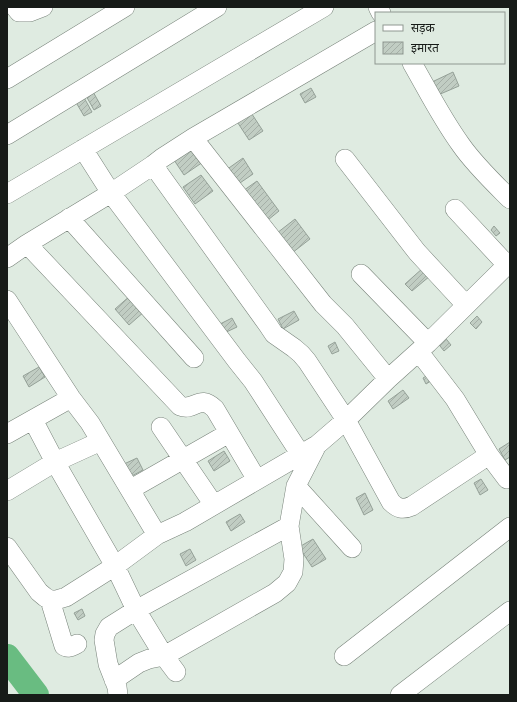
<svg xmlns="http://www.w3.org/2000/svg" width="517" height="702" font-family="Karla,'Noto Sans Devanagari',sans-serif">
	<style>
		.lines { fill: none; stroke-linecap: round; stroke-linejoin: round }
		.river { stroke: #69bc81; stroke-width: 26 }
		.building { fill: url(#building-hatch); stroke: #95a198 }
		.minor-casing { stroke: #78837a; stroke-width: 20 }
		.minor { stroke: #fff; stroke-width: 19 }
	</style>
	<defs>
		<pattern id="building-hatch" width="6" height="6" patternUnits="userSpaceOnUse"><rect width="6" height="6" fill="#c1cdc3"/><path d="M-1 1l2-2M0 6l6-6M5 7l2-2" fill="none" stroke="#a5afa7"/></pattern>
	</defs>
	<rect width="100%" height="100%" fill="#dfebe1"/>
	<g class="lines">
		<path class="river" d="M7,657L36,695"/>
	</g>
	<path class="building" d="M453,72L459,86L438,95L432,82Z
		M311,88L316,97L305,103L300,94Z
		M92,90L101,106L94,110L85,94Z
		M82,94L92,112L84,116L74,99Z
		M248,108L263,131L249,140L234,117Z
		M189,141L203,162L184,175L170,154Z
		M243,158L253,174L237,185L226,170Z
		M201,175L213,191L195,204L183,187Z
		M257,181L279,211L263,224L240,193Z
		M295,219L310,239L292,253L277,233Z
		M494,226L500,233L496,236L491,230Z
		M423,268L430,276L412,291L405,284Z
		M131,295L145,311L129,325L115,309Z
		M294,311L299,320L283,329L278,319Z
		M477,316L482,322L476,329L470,323Z
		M232,318L237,327L220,335L216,326Z
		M443,335L451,345L444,351L436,341Z
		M335,342L339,351L332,354L328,346Z
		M39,367L45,377L29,387L23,376Z
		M431,373L434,379L426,384L423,378Z
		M403,390L409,398L393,409L388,401Z
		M510,442V457L505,460L499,449Z
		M224,451L230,461L214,471L208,461Z
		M137,458L143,470L130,477L124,464Z
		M481,479L488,490L480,495L474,483Z
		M365,493L373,510L364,515L356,498Z
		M240,514L245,522L231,531L226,522Z
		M313,539L326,559L312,567L299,547Z
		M190,549L196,560L186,566L180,554Z
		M82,609L85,616L78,620L74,613Z"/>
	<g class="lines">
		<defs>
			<path id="minor" d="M15,7L19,12H30L43,7
				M378,7L381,13
				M412,63C428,91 442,119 461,145C475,165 493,182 510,199
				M7,79L125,7
				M7,135L217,7
				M193,138L323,304L345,326L388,379
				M83,149L111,193L237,361L253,381L301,455
				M345,159L417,252L466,305
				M153,165L268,325L274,334L294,348L301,354L307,361L346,420L391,502C398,509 403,510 412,506L489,455
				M7,194L324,7
				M455,209L507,265
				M69,218L194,358
				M27,244L180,406C195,412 199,393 215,409L257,480
				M7,258L27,244L111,193L153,165L162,158L193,138L376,31
				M361,274L428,343
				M7,300L71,398L90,423L157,535
				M419,352L455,399L489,455L507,479
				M33,420L55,462L115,566L136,610L164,656L176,672
				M161,427L214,505
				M7,434L71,398
				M296,486L352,548
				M131,489L229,433
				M7,491L55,462L101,441
				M7,547L39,592L45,597L50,600H56L66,597L115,566L157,535L185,522L317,445L346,420L388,379L428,343L510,262
				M50,600L64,646C69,649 72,646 77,644
				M344,656L510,527
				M114,680L139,663L149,659L164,656L275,593L287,583L293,572L294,559L289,526L296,486L317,445
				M118,695L117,687L108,664L104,640L105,634L109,627L136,610L289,526
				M400,695L510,611"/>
		</defs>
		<use href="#minor" class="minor-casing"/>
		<use href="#minor" class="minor"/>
	</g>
	<rect width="517" height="702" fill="none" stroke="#171b18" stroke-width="16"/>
	<rect x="375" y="12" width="130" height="52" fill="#dfebe1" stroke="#8f9891"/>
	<rect x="383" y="25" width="20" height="6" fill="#ffffff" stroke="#8f9891"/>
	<text x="411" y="32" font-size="12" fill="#171b18">सड़क</text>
	<rect x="383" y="42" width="20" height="12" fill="url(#building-hatch)" stroke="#8f9891"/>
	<text x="411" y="52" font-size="12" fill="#171b18">इमारत</text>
</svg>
